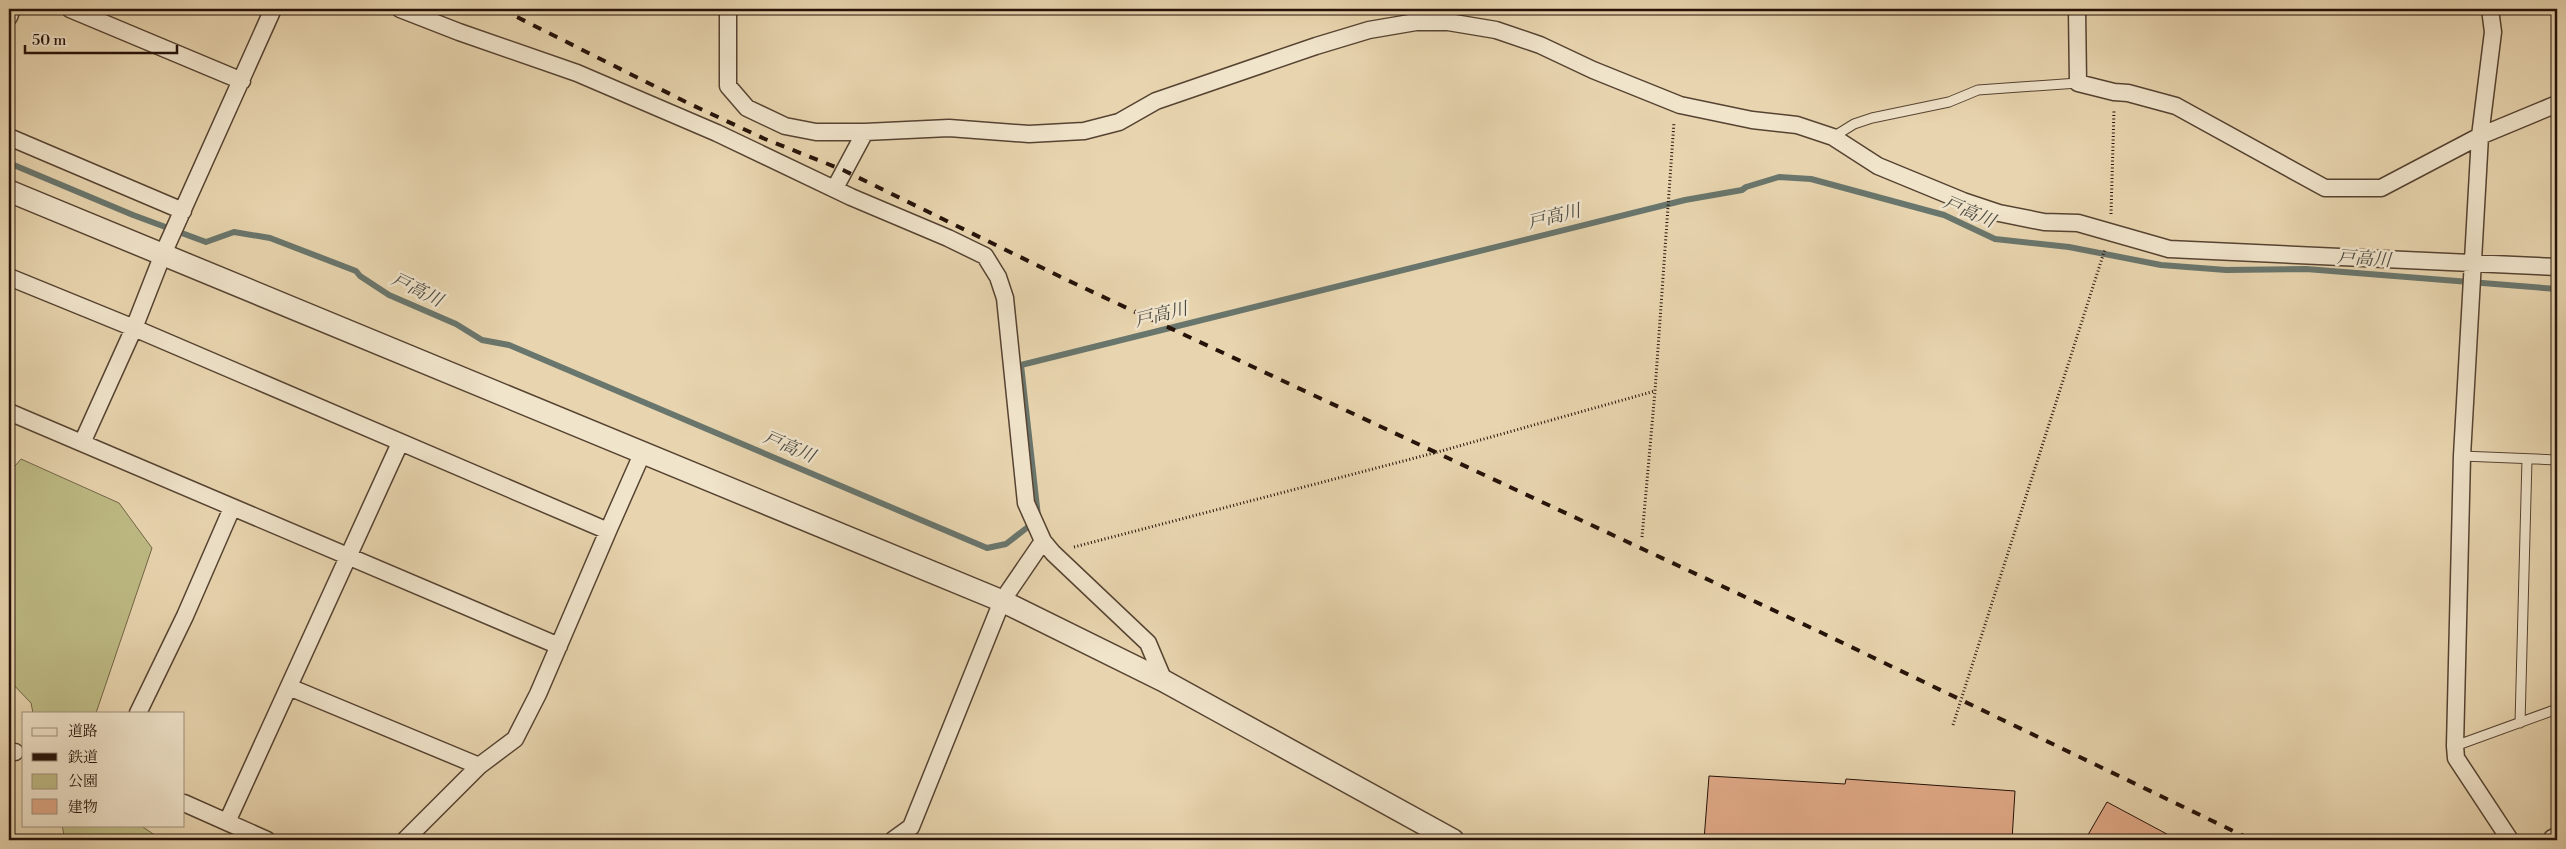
<svg xmlns="http://www.w3.org/2000/svg" width="2566" height="849" font-family="'Libre Bodoni','Noto Serif JP',serif">
	<style>
		.green { fill: #bebb85; stroke: #726647 }
		.lines { fill: none; stroke-linecap: round; stroke-linejoin: round }
		.stream { stroke: #69766d; stroke-width: 6 }
		.building { fill: #e0a987; stroke: #251209 }
		.service-casing { stroke: #564332; stroke-width: 11 }
		.minor-casing { stroke: #564332; stroke-width: 19 }
		.tertiary-casing { stroke: #564332; stroke-width: 24 }
		.path { stroke: #251209; stroke-width: 3; stroke-dasharray: 1 2.5; stroke-linecap: butt }
		.service { stroke: #f0e4cb; stroke-width: 9 }
		.minor { stroke: #f0e4cb; stroke-width: 16 }
		.tertiary { stroke: #f0e4cb; stroke-width: 21 }
		.rail { stroke: #251209; stroke-width: 4; stroke-dasharray: 9 9; stroke-linecap: butt }
		.labels { text-anchor: middle; dominant-baseline: central; stroke-width: 5; stroke-linejoin: round; paint-order: stroke }
		.water-label { font-size: 18px; font-style: italic; fill: #4d4c43; stroke: #f0e4cb }
	</style>
	<rect width="100%" height="100%" fill="#e8d5af"/>
	<filter id="stains"><feTurbulence type="fractalNoise" baseFrequency=".004" numOctaves="4"/><feColorMatrix values="0 0 0 0 .2 0 0 0 0 .09 0 0 0 0 .02 0 0 0 .5 -.17"/></filter>
	<radialGradient id="worn" r=".72"><stop offset=".6" stop-color="#630" stop-opacity="0"/><stop offset="1" stop-color="#630" stop-opacity=".3"/></radialGradient>
	<path class="green" d="M21,459L119,503L152,548L96,713H33L31,703L9,680V473Z
		M62,825H140L162,840H65Z"/>
	<g class="lines">
		<path class="stream" d="M9,163L133,215L206,242L234,232L270,238L356,271L360,276L389,295L456,324L482,340L509,345L987,548L1006,544L1033,523
			M1038,516L1021,365L1685,200L1742,190L1746,187L1779,177L1811,179L1944,215L1995,239L2069,247L2161,265L2226,270L2306,269L2557,289"/>
	</g>
	<path class="building" d="M1709,776L1845,784L1846,779L2015,791L2012,840H1704Z
		M2107,802L2178,840H2085Z"/>
	<g class="lines">
		<defs>
			<path id="service" d="M1833,137L1854,124L1872,118L1949,102L1978,90L2078,83
				M2462,456L2557,460
				M2520,723L2527,459
				M2455,746L2557,709"/>
			<path id="minor" d="M70,9L242,81
				M400,9L459,32L577,73L717,133L851,197L948,238L985,256L998,277L1005,298L1026,503L1043,541L1053,553L1148,643L1164,681
				M728,9V86L747,108L785,126L816,132H865
				M2077,9L2078,83L2114,92L2128,93L2176,106L2325,188H2381L2480,136L2557,104
				M2490,9L2493,32L2480,136L2462,456L2455,746L2456,758L2510,840
				M9,17L12,9
				M9,137L183,211
				M835,188L865,132L949,128L1029,134L1084,131L1119,122L1156,101L1316,46L1369,30L1416,22H1448L1496,30L1540,45L1593,70L1680,105L1752,120L1797,125L1833,137L1878,166L1963,201L1999,213L2044,222L2078,223L2169,249L2557,267
				M9,277L134,328L608,531L642,454
				M9,412L559,646
				M82,443L134,328L163,254L273,9
				M289,687L479,766
				M138,713L185,616L232,508
				M9,752H15
				M184,803L267,840
				M227,822L400,443
				M405,840L479,766L515,739L538,694L608,531
				M893,840L911,827L1002,601L1043,541"/>
			<path id="tertiary" d="M9,191L1002,601L1164,681L1453,840
				M2554,840L2557,839"/>
		</defs>
		<use href="#service" class="service-casing"/>
		<use href="#minor" class="minor-casing"/>
		<use href="#tertiary" class="tertiary-casing"/>
		<path class="path" d="M2111,214L2114,110
			M1642,537L1655,391L1674,122
			M1074,547L1434,453L1655,391
			M1953,725L2105,249"/>
		<use href="#service" class="service"/>
		<use href="#minor" class="minor"/>
		<use href="#tertiary" class="tertiary"/>
		<path class="rail" d="M501,9L690,104L765,139L843,170L1065,279L1818,631L2252,840"/>
	</g>
	<g class="labels">
		<g class="water-label">
			<text transform="translate(1969 212) rotate(23)">戸高川</text>
			<text transform="translate(1554 217) rotate(-14)">戸高川</text>
			<text transform="translate(2364 259) rotate(4)">戸高川</text>
			<text transform="translate(417 290) rotate(26)">戸高川</text>
			<text transform="translate(1161 315) rotate(-14)">戸高川</text>
			<text transform="translate(789 447) rotate(23)">戸高川</text>
		</g>
	</g>
	<rect width="2566" height="849" fill="none" stroke="#e8d5af" stroke-width="30"/>
	<rect x="10" y="10" width="2546" height="829" fill="none" stroke="#251209" stroke-width="2.5"/>
	<rect x="15" y="15" width="2536" height="819" fill="none" stroke="#251209"/>
	<rect x="22" y="712" width="162" height="115" fill="#f0e4cb" stroke="#9f907d"/>
	<rect x="32" y="728" width="25" height="8" fill="#f0e4cb" stroke="#9f907d"/>
	<text x="68" y="736" font-size="15" fill="#251209">道路</text>
	<rect x="32" y="753" width="25" height="8" fill="#251209" stroke="#9f907d"/>
	<text x="68" y="762" font-size="15" fill="#251209">鉄道</text>
	<rect x="32" y="774" width="25" height="15" fill="#bebb85" stroke="#9f907d"/>
	<text x="68" y="786" font-size="15" fill="#251209">公園</text>
	<rect x="32" y="799" width="25" height="15" fill="#e0a987" stroke="#9f907d"/>
	<text x="68" y="812" font-size="15" fill="#251209">建物</text>
	<path d="M25 45v8h152v-8" fill="none" stroke="#251209" stroke-width="2.5"/>
	<text x="32" y="45" font-size="15" fill="#251209" stroke="#f0e4cb" stroke-width="4" paint-order="stroke">50 m</text>
	<rect width="100%" height="100%" filter="url(#stains)"/>
	<rect width="100%" height="100%" fill="url(#worn)"/>
</svg>
